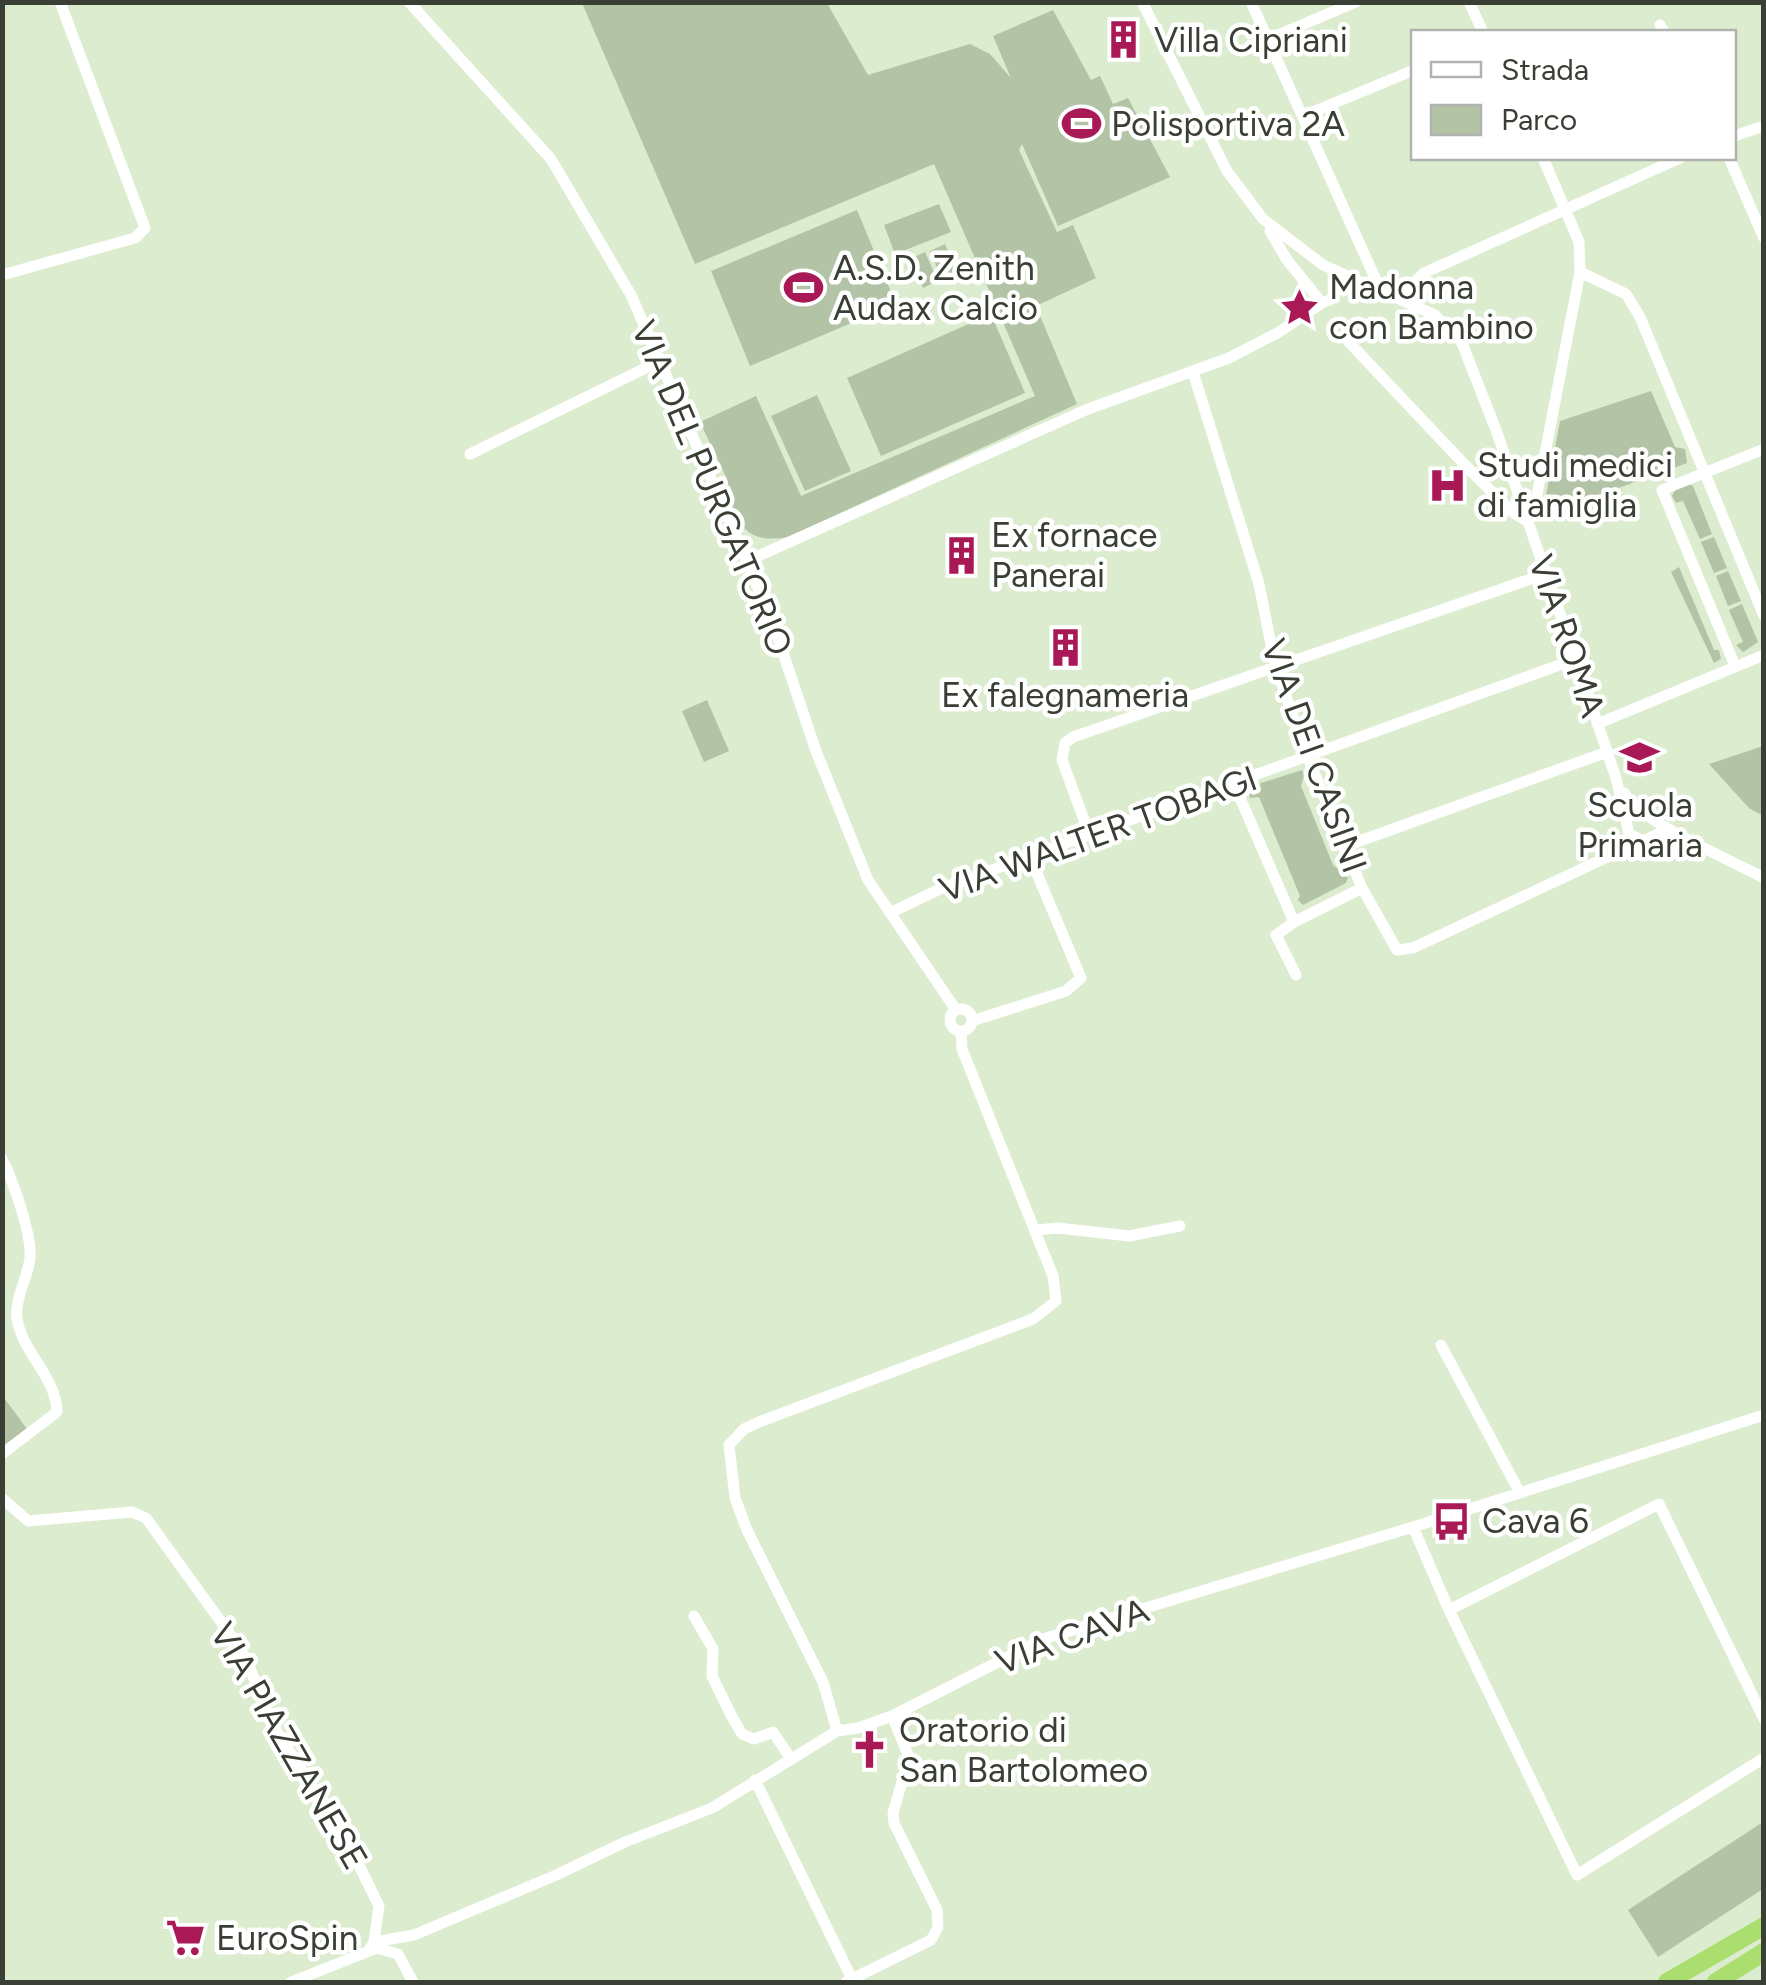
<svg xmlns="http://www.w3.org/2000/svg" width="1766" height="1985" font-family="Figtree,sans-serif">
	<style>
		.green { fill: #b3c3a5 }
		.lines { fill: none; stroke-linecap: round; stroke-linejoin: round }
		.minor { stroke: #fff; stroke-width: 11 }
		.highway { stroke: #aade6f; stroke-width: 18 }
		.labels { text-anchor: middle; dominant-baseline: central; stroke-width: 9; stroke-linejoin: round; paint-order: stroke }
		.poi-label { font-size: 35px; fill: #393f34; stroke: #fff; text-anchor: start }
		.street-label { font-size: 35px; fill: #393f34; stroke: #fff }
	</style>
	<rect width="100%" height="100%" fill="#dcecce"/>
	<path class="green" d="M582,3H827L868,75L970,44L990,54L1011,78L993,36L1053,10L1091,80L1100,76L1113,104L1128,98L1170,177L1058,226L1022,144L1019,150L1057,232L1073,225L1096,278L1036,306L1077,404L788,537C742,545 738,521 723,485L728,482L726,477L700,422L756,396L801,496L1035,396L934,164L695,264Z
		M939,204L951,232L895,254L884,225Z
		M857,210L896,304L750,366L711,271Z
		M945,244L957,273L942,280L930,251Z
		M925,252L938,281L923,288L910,259Z
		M991,314L1025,393L881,456L847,378Z
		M1651,391L1675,447L1685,449L1687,463L1542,516L1560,421Z
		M817,395L851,471L805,491L771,416Z
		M1689,484L1693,486L1712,534L1700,539L1683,501L1676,503L1672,496L1675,490Z
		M1714,537L1727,568L1714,573L1701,542Z
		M1679,567L1714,650H1719L1721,659L1714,663L1671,572Z
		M1728,571L1741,601L1728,606L1716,576Z
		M1742,604L1758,642L1743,652L1736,645L1743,642L1729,610Z
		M707,700L729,751L704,762L682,711Z
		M1763,746H1764L1763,816L1749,808L1709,764Z
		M1302,770L1304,776L1301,786L1333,865L1348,878L1346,883L1303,905L1298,900L1300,896L1259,797L1250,798L1249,787Z
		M2,1395L27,1429L3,1447H2Z
		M1763,1822V1889L1658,1957L1628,1910Z"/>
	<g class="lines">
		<path class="minor" d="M409,2L551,159L631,295L747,561L778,638L816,751L868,880L956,1010
			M1142,2L1227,171L1263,219L1323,265L1435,315L1462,343L1496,430L1580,671L1616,778L1629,834L1643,841L1658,834H1676
			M1251,2L1380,289
			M1469,2L1483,32
			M1660,25L1664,32
			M1269,39L1356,2
			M1303,116L1414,70
			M1734,136L1764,126
			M1729,158L1764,238
			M1270,231L1287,260L1322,303L1332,299L1344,275
			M1580,272L1626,294L1640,317L1764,616
			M2,275L135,238L145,228L60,2
			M1400,297L1424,273L1680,158
			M1346,339L1465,465L1512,512L1527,521
			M1193,372L1259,584L1275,665L1308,758L1362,888L1294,922L1276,935L1296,975
			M470,454L660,361
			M1527,521L1536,500L1580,272L1579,242L1543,158
			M747,561L1088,409L1229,358L1279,332L1322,303
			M1735,666L1662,490L1764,449
			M1597,724L1764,655
			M1234,784L1294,922
			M1624,793C1644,824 1727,858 1764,878
			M1090,836L1062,760L1065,743L1073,737L1545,574
			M1343,847L1607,752
			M1362,888L1397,950L1413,948L1618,852L1636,839
			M890,913L942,888L1576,659
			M950 1020a11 11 0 1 1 22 0a11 11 0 1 1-22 0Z
			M972,1021L1066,991L1081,978L1030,857
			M2,1159C13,1180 32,1235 30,1258C28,1277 14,1300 17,1319C23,1354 56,1376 57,1412L2,1454
			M1035,1230L1058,1228L1129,1236L1180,1226
			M1441,1345L1520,1493
			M2,1498L28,1521L132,1512L146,1518L232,1637L246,1658L272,1724L345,1837L379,1906L374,1942
			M1413,1527L1449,1610L1577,1875L1764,1758
			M1449,1610L1659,1504L1764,1719
			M694,1616L713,1649L712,1676L732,1717L742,1734L754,1739L773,1732L791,1759
			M837,1731L823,1682L747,1530L735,1498L729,1445L744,1429L759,1422L1033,1319L1056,1301L1053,1276L962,1049L961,1032
			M755,1780L852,1979
			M368,1951L374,1942L414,1935L554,1876L625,1842L712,1808L837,1731L858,1728L892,1716L1043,1639L1413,1527L1764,1415
			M291,1982L377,1948L398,1954L413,1982
			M846,1982L931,1940L938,1927L937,1910L894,1823L893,1813L909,1757L892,1716"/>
		<path class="highway" d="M1667,1982L1764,1926
			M1716,1982L1764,1952"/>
	</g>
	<defs>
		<symbol id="building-bare" viewBox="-9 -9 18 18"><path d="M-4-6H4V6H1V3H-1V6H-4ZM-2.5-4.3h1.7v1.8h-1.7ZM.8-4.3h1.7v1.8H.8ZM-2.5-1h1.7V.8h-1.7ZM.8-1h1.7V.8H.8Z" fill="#a91956" stroke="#fff" stroke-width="2.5" paint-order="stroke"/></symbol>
		<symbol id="stadium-bare" viewBox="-9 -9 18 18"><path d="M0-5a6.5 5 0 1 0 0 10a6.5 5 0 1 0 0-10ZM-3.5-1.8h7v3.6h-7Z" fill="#a91956" stroke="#fff" stroke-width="2.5" paint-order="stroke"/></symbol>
		<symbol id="sight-bare" viewBox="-9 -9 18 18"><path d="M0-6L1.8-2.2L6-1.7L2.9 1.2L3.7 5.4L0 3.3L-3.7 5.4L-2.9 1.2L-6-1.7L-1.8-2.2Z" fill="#a91956" stroke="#fff" stroke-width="2.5" paint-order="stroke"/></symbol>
		<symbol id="hospital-bare" viewBox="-9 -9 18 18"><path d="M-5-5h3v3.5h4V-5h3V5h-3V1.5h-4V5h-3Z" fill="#a91956" stroke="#fff" stroke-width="2.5" paint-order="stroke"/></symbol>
		<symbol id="school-bare" viewBox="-9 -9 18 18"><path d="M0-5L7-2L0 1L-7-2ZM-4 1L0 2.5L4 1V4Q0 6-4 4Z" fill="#a91956" stroke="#fff" stroke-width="2.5" paint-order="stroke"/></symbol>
		<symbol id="bus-bare" viewBox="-9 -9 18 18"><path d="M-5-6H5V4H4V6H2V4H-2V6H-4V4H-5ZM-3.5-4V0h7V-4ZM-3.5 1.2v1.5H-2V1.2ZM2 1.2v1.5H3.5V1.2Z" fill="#a91956" stroke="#fff" stroke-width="2.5" paint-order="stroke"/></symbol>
		<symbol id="church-bare" viewBox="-9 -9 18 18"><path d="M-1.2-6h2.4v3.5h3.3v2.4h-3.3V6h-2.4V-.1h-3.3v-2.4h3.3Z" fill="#a91956" stroke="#fff" stroke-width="2.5" paint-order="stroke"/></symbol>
		<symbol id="supermarket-bare" viewBox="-9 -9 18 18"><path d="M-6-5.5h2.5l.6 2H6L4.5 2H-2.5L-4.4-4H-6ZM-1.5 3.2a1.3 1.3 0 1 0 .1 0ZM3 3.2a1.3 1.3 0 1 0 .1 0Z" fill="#a91956" stroke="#fff" stroke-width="2.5" paint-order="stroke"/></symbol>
	</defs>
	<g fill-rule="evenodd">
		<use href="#building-bare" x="1096" y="12" width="55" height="55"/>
		<use href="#stadium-bare" x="1054" y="96" width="55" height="55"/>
		<use href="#stadium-bare" x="776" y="260" width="55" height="55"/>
		<use href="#sight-bare" x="1272" y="280" width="55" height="55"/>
		<use href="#hospital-bare" x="1420" y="458" width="55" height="55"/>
		<use href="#building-bare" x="934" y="528" width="55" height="55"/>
		<use href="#building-bare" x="1038" y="620" width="55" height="55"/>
		<use href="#school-bare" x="1612" y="730" width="55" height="55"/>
		<use href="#bus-bare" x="1424" y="1494" width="55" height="55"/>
		<use href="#church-bare" x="842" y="1722" width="55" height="55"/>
		<use href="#supermarket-bare" x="158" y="1910" width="55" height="55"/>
	</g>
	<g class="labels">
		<g class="poi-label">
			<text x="1154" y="40">Villa Cipriani</text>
			<text x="1111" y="124">Polisportiva 2A</text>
			<text x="833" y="268">A.S.D. Zenith<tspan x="833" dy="40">Audax Calcio</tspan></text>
			<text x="1329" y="287">Madonna<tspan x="1329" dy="40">con Bambino</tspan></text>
			<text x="1477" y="465">Studi medici<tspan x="1477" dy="40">di famiglia</tspan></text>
			<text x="991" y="535">Ex fornace<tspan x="991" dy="40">Panerai</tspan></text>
			<text x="1065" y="695" text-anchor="middle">Ex falegnameria</text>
			<text x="1640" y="805" text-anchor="middle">Scuola<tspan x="1640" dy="40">Primaria</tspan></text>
			<text x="1482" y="1521">Cava 6</text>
			<text x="899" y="1730">Oratorio di<tspan x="899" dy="40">San Bartolomeo</tspan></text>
			<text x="216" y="1938">EuroSpin</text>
		</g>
		<g class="street-label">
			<text transform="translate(712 488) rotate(67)">VIA DEL PURGATORIO</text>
			<text transform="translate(1567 636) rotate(71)">VIA ROMA</text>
			<text transform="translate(1314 756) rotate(70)">VIA DEI CASINI</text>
			<text transform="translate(1098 834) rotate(-20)">VIA WALTER TOBAGI</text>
			<text transform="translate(1072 1636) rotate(-20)">VIA CAVA</text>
			<text transform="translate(289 1746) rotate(60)">VIA PIAZZANESE</text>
		</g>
	</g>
	<rect width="1766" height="1985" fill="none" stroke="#393f34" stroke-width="10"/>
	<rect x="1411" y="30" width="325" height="130" fill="#ffffff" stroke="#b0b2ae" stroke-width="2.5"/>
	<rect x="1431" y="62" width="50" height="15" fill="#ffffff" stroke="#b0b2ae" stroke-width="2.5"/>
	<text x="1501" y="80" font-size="30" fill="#393f34">Strada</text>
	<rect x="1431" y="105" width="50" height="30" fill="#b3c3a5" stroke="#b0b2ae" stroke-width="2.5"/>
	<text x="1501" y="130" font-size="30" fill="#393f34">Parco</text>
</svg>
